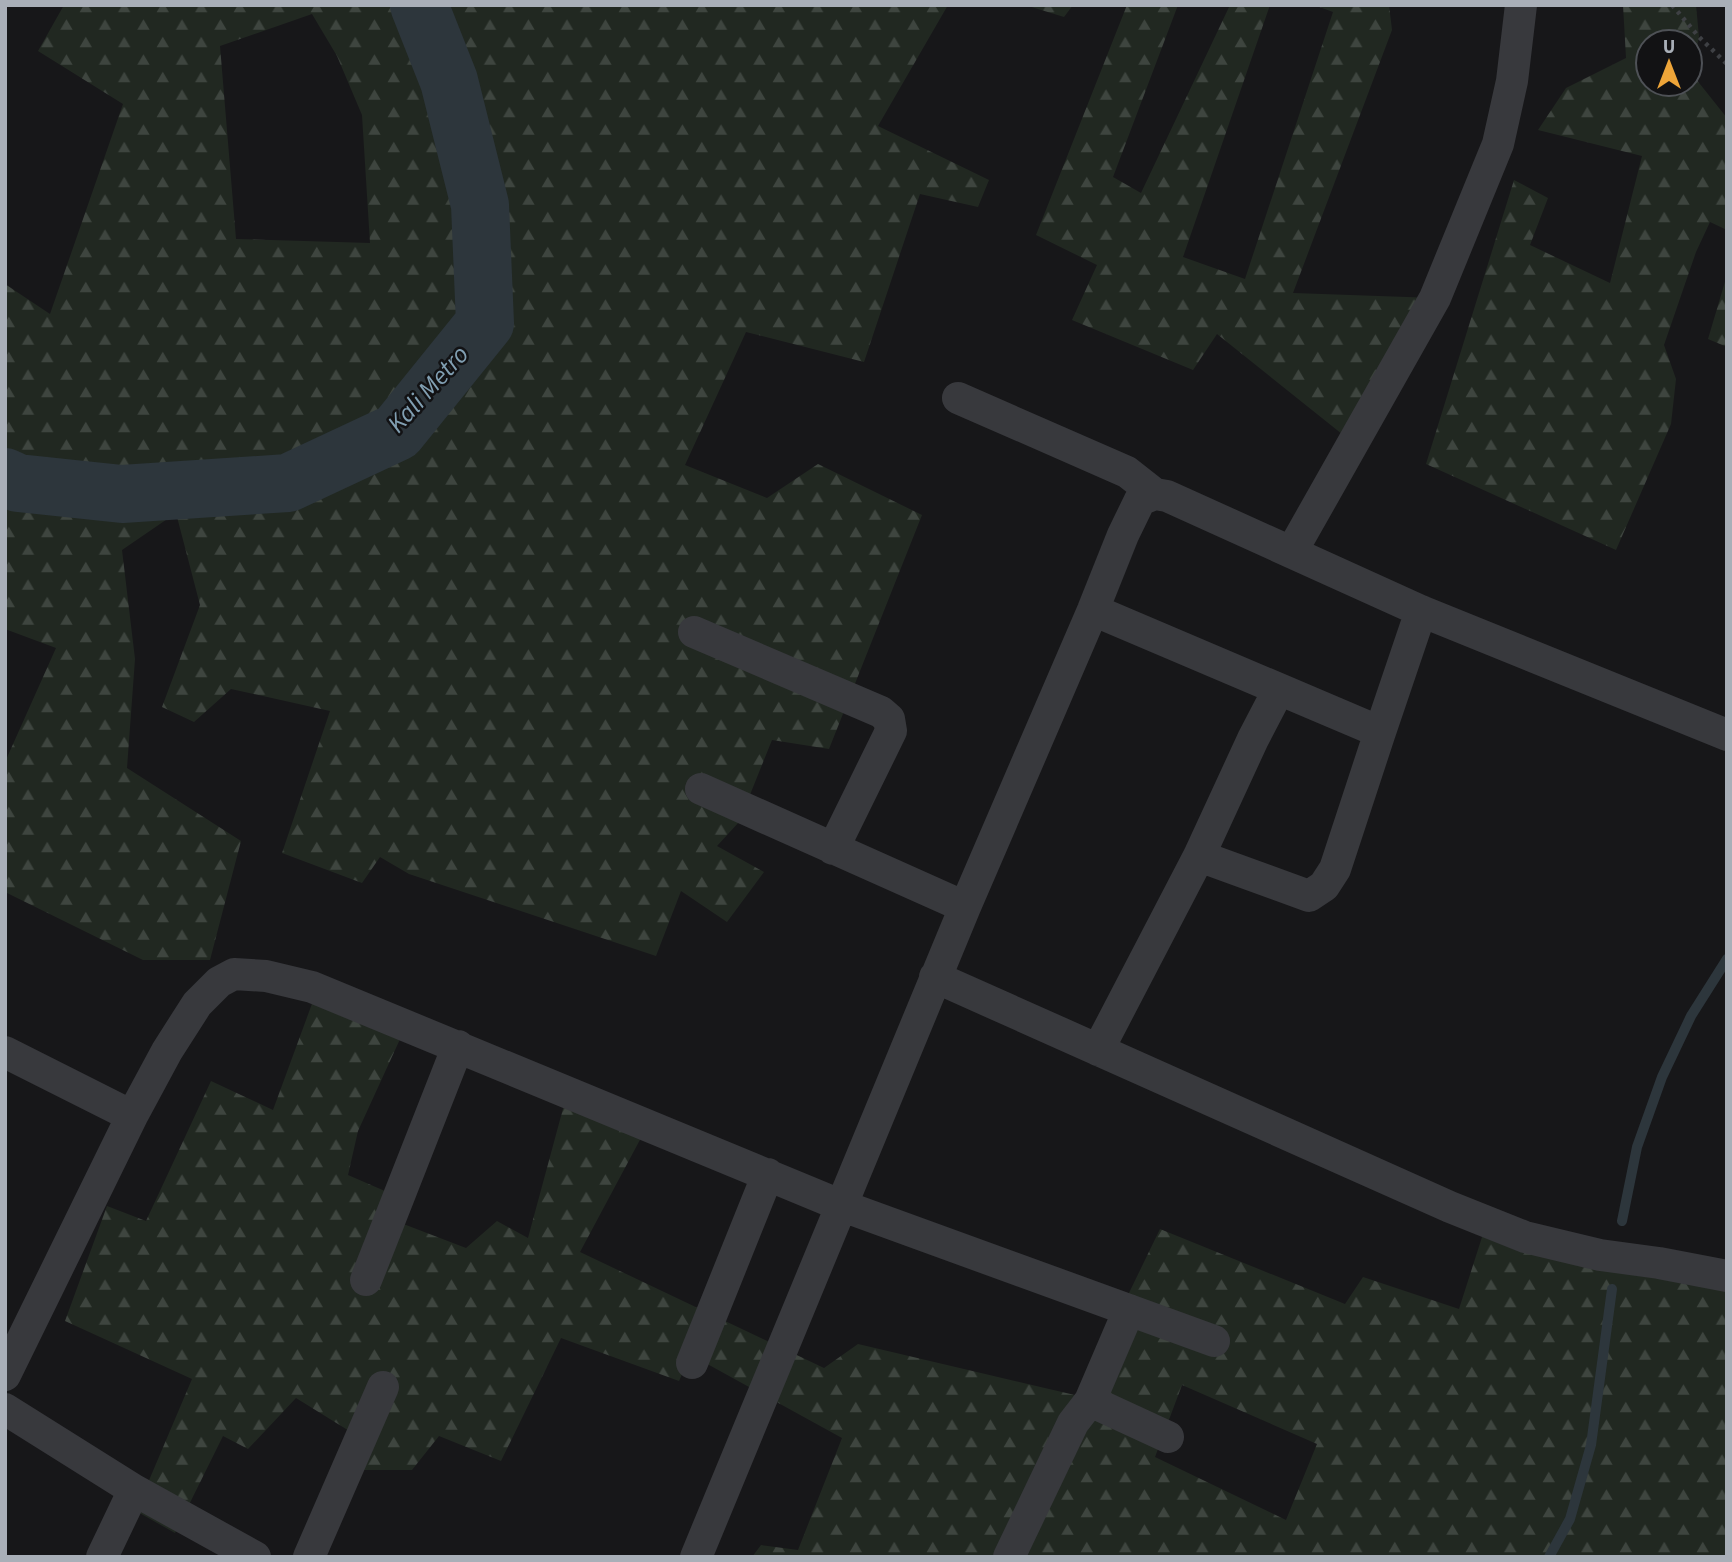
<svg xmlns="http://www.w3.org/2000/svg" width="1732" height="1562" font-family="'Source Sans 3',sans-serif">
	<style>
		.forest { fill: url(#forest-firs); fill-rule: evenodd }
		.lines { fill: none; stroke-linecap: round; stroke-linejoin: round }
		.stream { stroke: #2d363c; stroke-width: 10 }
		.river { stroke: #2d363c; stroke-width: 58 }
		.path { stroke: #3e4044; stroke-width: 4.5; stroke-dasharray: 3.5 5; stroke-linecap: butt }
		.street { stroke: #38393d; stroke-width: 32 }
		.labels { text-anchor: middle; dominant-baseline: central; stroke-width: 5; stroke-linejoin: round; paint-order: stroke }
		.water-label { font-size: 26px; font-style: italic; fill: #819fb2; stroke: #121214 }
	</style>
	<defs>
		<pattern id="forest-firs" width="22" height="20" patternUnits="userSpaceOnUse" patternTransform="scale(1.75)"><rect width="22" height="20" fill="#212821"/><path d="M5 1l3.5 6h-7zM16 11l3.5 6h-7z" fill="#3e453f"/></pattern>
	</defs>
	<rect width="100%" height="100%" fill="#171719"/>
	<path class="forest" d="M64,5H948L878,126L989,180L978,207L920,194L864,362L746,332L685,465L767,498L818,464L922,515L829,749L772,740L739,822L717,846L764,872L727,922L681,891L656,956L409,874L380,857L362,883L282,853L330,711L231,689L194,722L162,707L200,605L176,513L122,550L135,659L127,768L241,841L210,960H143L5,892V762L56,648L5,629V284L50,314L123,104L38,51ZM312,14L337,56L362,115L370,243L236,239L220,46Z
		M1025,5H1073L1064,17Z
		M1127,5H1178L1113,177L1141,193L1230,5H1270L1183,257L1245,279L1333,12L1314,5H1389L1392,30L1293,293L1435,298L1352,442L1217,334L1193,370L1072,320L1097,265L1036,235Z
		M1623,5H1696L1699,37L1692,74L1727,118V230L1710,222L1696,252L1664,345L1676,379L1671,424L1616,550L1426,464L1514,180L1548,198L1530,245L1610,283L1642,156L1538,130L1566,88L1626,58ZM1690,42V84H1648V42Z
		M1727,275V347L1708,339Z
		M313,1001L401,1037L358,1131L348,1175L401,1198L393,1220L466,1248L497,1221L528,1238L564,1105L642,1136L580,1252L824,1368L858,1344L1079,1396L1160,1229L1345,1304L1363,1277L1459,1309L1483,1234L1727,1288V1557H752L761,1545L798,1550L842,1438L691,1355L679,1381L561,1338L501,1461L439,1436L412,1470H358L367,1442L296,1398L248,1449L223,1436L175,1533L136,1511L192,1379L65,1321L107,1206L146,1221L211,1081L273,1110ZM1182,1385L1317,1444L1286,1520L1155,1457Z"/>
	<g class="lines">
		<path class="stream" d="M1622,1221L1637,1147L1662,1077L1691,1016L1727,959
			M1549,1557L1570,1519L1591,1445L1612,1289"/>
		<path class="river" d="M5,477L18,483L122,494L288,483L397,432L485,323L480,205L449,81L419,5"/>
		<path class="path" d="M1672,5L1699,37L1727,64"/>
		<path class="street" d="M958,398L1127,472L1155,494
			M1292,551L1435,298L1498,144L1512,81L1521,5
			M1093,610L1380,732L1421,611
			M694,632L881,712L889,719L891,731L833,849
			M701,789L965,907
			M1199,856L1309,896L1324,886L1335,869L1380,732
			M935,977L1450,1207L1525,1237L1600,1255L1659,1263L1727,1276
			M1098,1050L1199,856L1253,739L1278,691
			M5,1052L132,1116
			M366,1280L458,1046
			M692,1363L768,1174
			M5,1375L132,1116L167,1051L197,1004L219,982L234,974L266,976L312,987L840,1205L1214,1341
			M1090,1401L1168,1437
			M5,1409L134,1490L255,1557
			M102,1557L134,1490
			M309,1557L383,1387
			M696,1557L965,907L1093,610L1123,535L1140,500L1155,494L1167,496L1421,611L1727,735
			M1009,1557L1073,1423L1090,1401L1129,1310"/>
	</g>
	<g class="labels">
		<g class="water-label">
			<text transform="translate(428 389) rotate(-48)">Kali Metro</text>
		</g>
	</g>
	<rect width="1732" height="1562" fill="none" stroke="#a9afb8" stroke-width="14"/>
	<g transform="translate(1669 63)"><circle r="33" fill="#121214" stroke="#4e5156" stroke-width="2"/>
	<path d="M0-5L12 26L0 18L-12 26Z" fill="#eea539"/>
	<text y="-10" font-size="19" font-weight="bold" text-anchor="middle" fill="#a9afb8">U</text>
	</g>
</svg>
